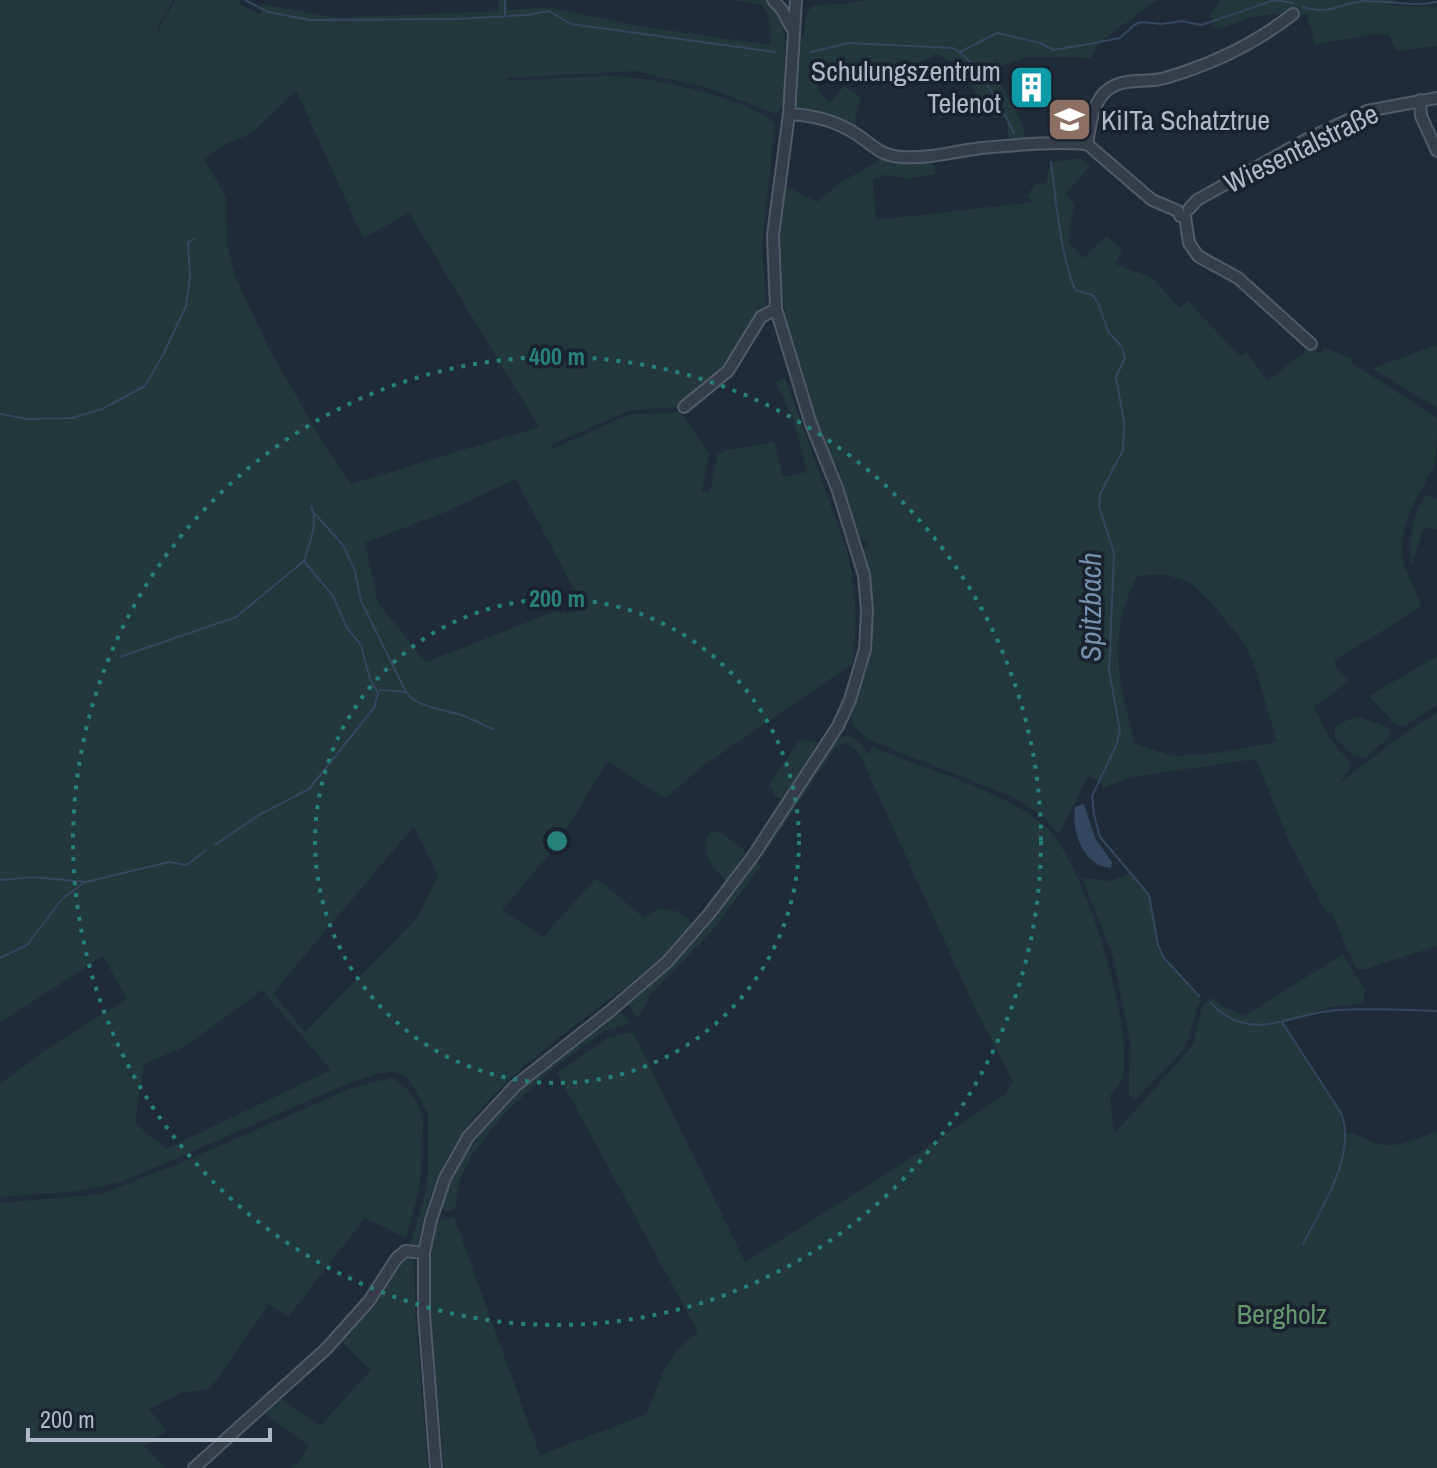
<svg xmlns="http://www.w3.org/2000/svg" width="1437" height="1468" font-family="'Archivo Narrow',sans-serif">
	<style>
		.green { fill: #22383a; fill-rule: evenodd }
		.water { fill: #334761 }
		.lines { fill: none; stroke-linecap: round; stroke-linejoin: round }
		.stream { stroke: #334761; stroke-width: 2 }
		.minor-casing { stroke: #515b67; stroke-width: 14 }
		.minor { stroke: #343d49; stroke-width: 10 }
		.ring { fill: none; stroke: #27807b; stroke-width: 4; stroke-dasharray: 4 8 }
		.labels { text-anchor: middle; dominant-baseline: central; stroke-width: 7; stroke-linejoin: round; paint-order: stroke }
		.poi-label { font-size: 28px; fill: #aeb8c6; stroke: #19222e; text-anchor: end }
		.street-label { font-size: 28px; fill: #aeb8c6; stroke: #19222e }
		.park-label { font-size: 28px; fill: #65976f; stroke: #19222e }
		.water-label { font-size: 30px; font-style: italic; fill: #758faf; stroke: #19222e }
		.centre { fill: #27807b; stroke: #19222e; stroke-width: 4 }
		.ring-label { font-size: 24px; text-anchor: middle; font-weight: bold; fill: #27807b; stroke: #19222e; stroke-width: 7; stroke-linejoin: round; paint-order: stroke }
	</style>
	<rect width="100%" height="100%" fill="#202b39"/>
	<path class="green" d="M0,0H173L157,28L161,34L159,27L175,0H241L240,5L260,14L263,4L336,18L498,11V0H507L508,10L546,7L639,26L771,45L769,18L762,5L734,0H766L777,9L775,11L785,25L784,104L778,112L773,113L711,89L635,71L506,78L507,80C542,81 577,75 612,76C652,78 689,87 727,99C743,105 764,111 775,125L762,244L766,306L744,337L731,364L699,393L679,407L631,410L551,445L554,448L628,415L680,412L709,453L702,492L710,491L718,454L724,451L774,442L783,477L807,472L794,422L776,382L785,377L848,554C856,592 858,626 852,664L703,766L665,798L607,761L559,843L502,910L543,937L596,878L643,917L661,908L679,912L693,923C663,959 635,980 598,1008C506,1078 438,1128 417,1249H412L410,1244L425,1195L428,1174V1115L413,1086L405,1076L394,1072L376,1074L340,1087L122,1182L81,1191L0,1197V1084L51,1046L127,999L103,956L0,1023ZM296,90L363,238L409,213L539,427L351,484L326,447L269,349L235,276L227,245L226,196L204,160L222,146L252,133ZM516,479L584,609L560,614L558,610L426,662L378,603L365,543L443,513ZM414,826L438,875L417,918L305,1032L273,993ZM262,990L331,1070L166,1149L135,1123L144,1064L186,1046Z
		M867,0H1160C1148,5 1142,10 1133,18C1115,32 1100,37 1091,58L1028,57L1001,66L998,72C1005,98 1023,113 1026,142L1010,144L1006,117L993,118L989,99L979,100C967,76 961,65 936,54L891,79L872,64L832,65L818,71C815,86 818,95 830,103L844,86L861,97L855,118L859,136L828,121L789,114L794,32L803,37L807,13L812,5L845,4Z
		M1221,0H1394L1396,3L1382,5L1437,7V46L1396,51L1389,35L1372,34L1315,45L1307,15C1289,13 1267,13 1249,18C1236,22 1226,29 1212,28L1211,14Z
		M879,152L932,157L936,174L908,179L884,175L873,180L876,220L1033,202L1027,196L1035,184L1046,183L1051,162L1079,158L1090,166L1066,193L1075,204L1071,220L1069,243L1083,258L1107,236L1122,250L1115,264L1151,277L1180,308L1188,301L1240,356L1247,352L1267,381L1311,347L1321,354L1324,348L1353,359L1352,363L1437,418C1437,431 1437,450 1435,462C1423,491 1402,515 1402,548C1401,570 1417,586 1421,607L1335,660V667L1349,681L1314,707L1329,737L1349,761L1350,770L1337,785L1402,735L1437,712V946L1366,969H1356L1332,913L1326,912L1288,839L1256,759L1131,777L1104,788L1100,782L1088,776L1059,834L1044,817L1017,799L867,739L854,727L849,717C875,652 880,617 862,549L869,546L867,540H859L837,477L840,472L839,467H833L804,387L782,313L786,312C770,271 778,226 783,185L817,202L840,183L878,161ZM1163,574L1189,582L1213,604L1246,646L1256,671L1277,742L1218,753L1174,756L1135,744C1119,681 1106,638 1137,576Z
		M1437,345V408L1373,369L1376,367Z
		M1424,495L1437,499V530L1424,527L1411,567C1408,537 1412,522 1424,495Z
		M1437,656V705L1404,726L1394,723L1369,696Z
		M1359,717L1389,728L1391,736L1365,758L1353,755L1335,737L1334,729C1341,722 1349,719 1359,717Z
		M847,735L859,741L867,753H871L872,747C919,766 1015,795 1048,829C1085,867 1133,1022 1123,1075C1122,1082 1115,1089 1110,1095L1114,1134L1193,1045L1203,1005L1212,998L1226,1008L1244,1016L1343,954L1365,990L1363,1003L1330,1007L1283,1023L1341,1113L1343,1133C1360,1133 1366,1141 1380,1144C1396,1149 1421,1137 1437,1132V1468H444L429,1296L431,1256L437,1221L454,1217L540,1455L647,1414C661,1377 665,1357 698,1332L557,1073L607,1038L633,1032L745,1262L902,1164L1005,1094L1013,1082L974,1006L860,755L852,746L844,743L835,748L763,857L760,855L836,740Z
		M800,740L818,742L782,800L776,797L769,784Z
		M719,831L746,851L726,881C712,866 697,851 711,832Z
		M756,860L761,866L711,932L650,995L639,1017L634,1015L628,1004L706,928Z
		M1130,873L1149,895L1158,945L1164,958L1201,998L1185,1048L1136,1099L1129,1095L1130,1042L1113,955L1082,878L1110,881Z
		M619,1011L627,1018L629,1024L604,1031L550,1071L503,1115L472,1155L460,1180L455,1209L448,1212L440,1208C475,1114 543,1070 619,1011Z
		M392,1077C408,1087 420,1101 423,1120L420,1185L406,1238L365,1218L288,1317L269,1304L210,1389L181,1393L149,1409L166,1430L145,1447L165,1468H0V1203L101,1194L178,1164L349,1089Z
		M414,1256L415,1309L428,1468H290L298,1463L309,1446L260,1410L277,1396L320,1426L371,1370L340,1341L351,1330L398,1264L405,1258Z"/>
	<path class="water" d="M1084,804L1095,838L1112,862L1111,868C1083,867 1071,830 1075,807Z"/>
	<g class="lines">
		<path class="stream" d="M245,0L268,12L310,20L455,19L527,15L549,11L571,24L775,52
			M505,0V15
			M1275,0L1293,3
			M1303,7C1333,16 1339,2 1366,1C1390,1 1414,7 1437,2
			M811,52L849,43L953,48C978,62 1002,108 1014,133
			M960,52L997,33L1040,43L1054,50L1094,43L1120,38L1134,25L1141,22L1162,24L1182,21L1201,25L1275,0
			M1051,162C1057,204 1059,249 1075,290L1092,295L1097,301L1109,333L1122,347L1125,358L1116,377L1124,422L1123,450L1100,494L1099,507L1114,553L1109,670L1120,731L1116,746L1092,796L1094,815L1100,837L1149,895L1158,945L1164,958L1199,996
			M0,414L27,419L72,418L102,409L145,386L164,353L186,306L190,277L188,242L194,239
			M315,514L343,545L355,571L361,601L406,692
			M120,657L236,617L304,561
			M380,690L406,692C418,709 446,709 464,716C474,720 484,725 493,729
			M215,845L259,815L309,789L374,708L378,693L370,679L361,645L347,628L333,596L304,561C309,545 319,522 311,506
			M0,880L33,877L86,882L169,862L187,865L206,850
			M0,958L27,945L62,899L85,882
			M1211,1003C1251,1046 1292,1012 1338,1010C1371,1008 1404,1010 1437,1011
			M1282,1022L1341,1113C1357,1156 1322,1206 1303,1244"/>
		<defs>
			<path id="minor" d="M773,0L782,10L792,28
				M1420,100L1421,116L1437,151
				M789,114C813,115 839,122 859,136C874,146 881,156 902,157C930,159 955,151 982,148C1016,145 1053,141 1087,144L1152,200L1178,211L1180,216L1185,217
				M1087,144C1090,126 1092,105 1105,92C1122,76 1145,84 1165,78C1210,65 1256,43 1293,14
				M1189,209L1197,200L1309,138L1367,111L1437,98
				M1185,217L1189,243L1198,256L1238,278L1311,344
				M684,407L728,371L761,317L776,309
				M194,1468L326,1349L369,1301L396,1259L405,1251L424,1253
				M436,1468L424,1314V1253L431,1220L445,1178L468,1137L515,1086L610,1011L667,962L709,914L753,856L838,726L850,700L865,649L867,610L864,575L837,488L811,424L776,309L773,235L789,114L796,0"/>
		</defs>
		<use href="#minor" class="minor-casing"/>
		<use href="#minor" class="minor"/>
	</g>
	<g class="ring">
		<circle cx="557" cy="841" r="242"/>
		<circle cx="557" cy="841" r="484"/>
	</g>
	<defs>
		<symbol id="building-square" viewBox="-11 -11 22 22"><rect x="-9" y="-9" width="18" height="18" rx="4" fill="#0f9aa8" stroke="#19222e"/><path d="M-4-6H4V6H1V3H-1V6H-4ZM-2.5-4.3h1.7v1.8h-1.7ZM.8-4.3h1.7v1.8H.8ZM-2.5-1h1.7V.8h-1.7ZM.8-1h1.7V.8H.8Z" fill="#fff"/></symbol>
		<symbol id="school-square" viewBox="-11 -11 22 22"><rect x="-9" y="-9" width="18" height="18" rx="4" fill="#8d6e63" stroke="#19222e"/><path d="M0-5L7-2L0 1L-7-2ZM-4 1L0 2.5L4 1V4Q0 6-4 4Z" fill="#fff"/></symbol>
	</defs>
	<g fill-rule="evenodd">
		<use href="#building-square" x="1006" y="62" width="51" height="51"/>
		<use href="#school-square" x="1044" y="94" width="51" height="51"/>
	</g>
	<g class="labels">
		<g class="poi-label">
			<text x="1001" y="71">Schulungszentrum<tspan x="1001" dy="32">Telenot</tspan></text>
			<text x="1101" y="120" text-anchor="start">KiITa Schatztrue</text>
		</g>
		<g class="street-label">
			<text transform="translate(1301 148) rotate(-26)">Wiesentalstraße</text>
		</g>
		<g class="park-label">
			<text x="1282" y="1314">Bergholz</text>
		</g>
		<g class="water-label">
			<text transform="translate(1090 607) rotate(-90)">Spitzbach</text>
		</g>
	</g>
	<circle cx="557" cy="841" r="12" class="centre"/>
	<g class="ring-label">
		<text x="557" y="365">400 m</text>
		<text x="557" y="607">200 m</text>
	</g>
	<path d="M28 1428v12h242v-12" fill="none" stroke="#aeb8c6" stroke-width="4"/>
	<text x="40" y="1428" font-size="24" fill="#aeb8c6" stroke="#19222e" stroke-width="6" paint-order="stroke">200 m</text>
</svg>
